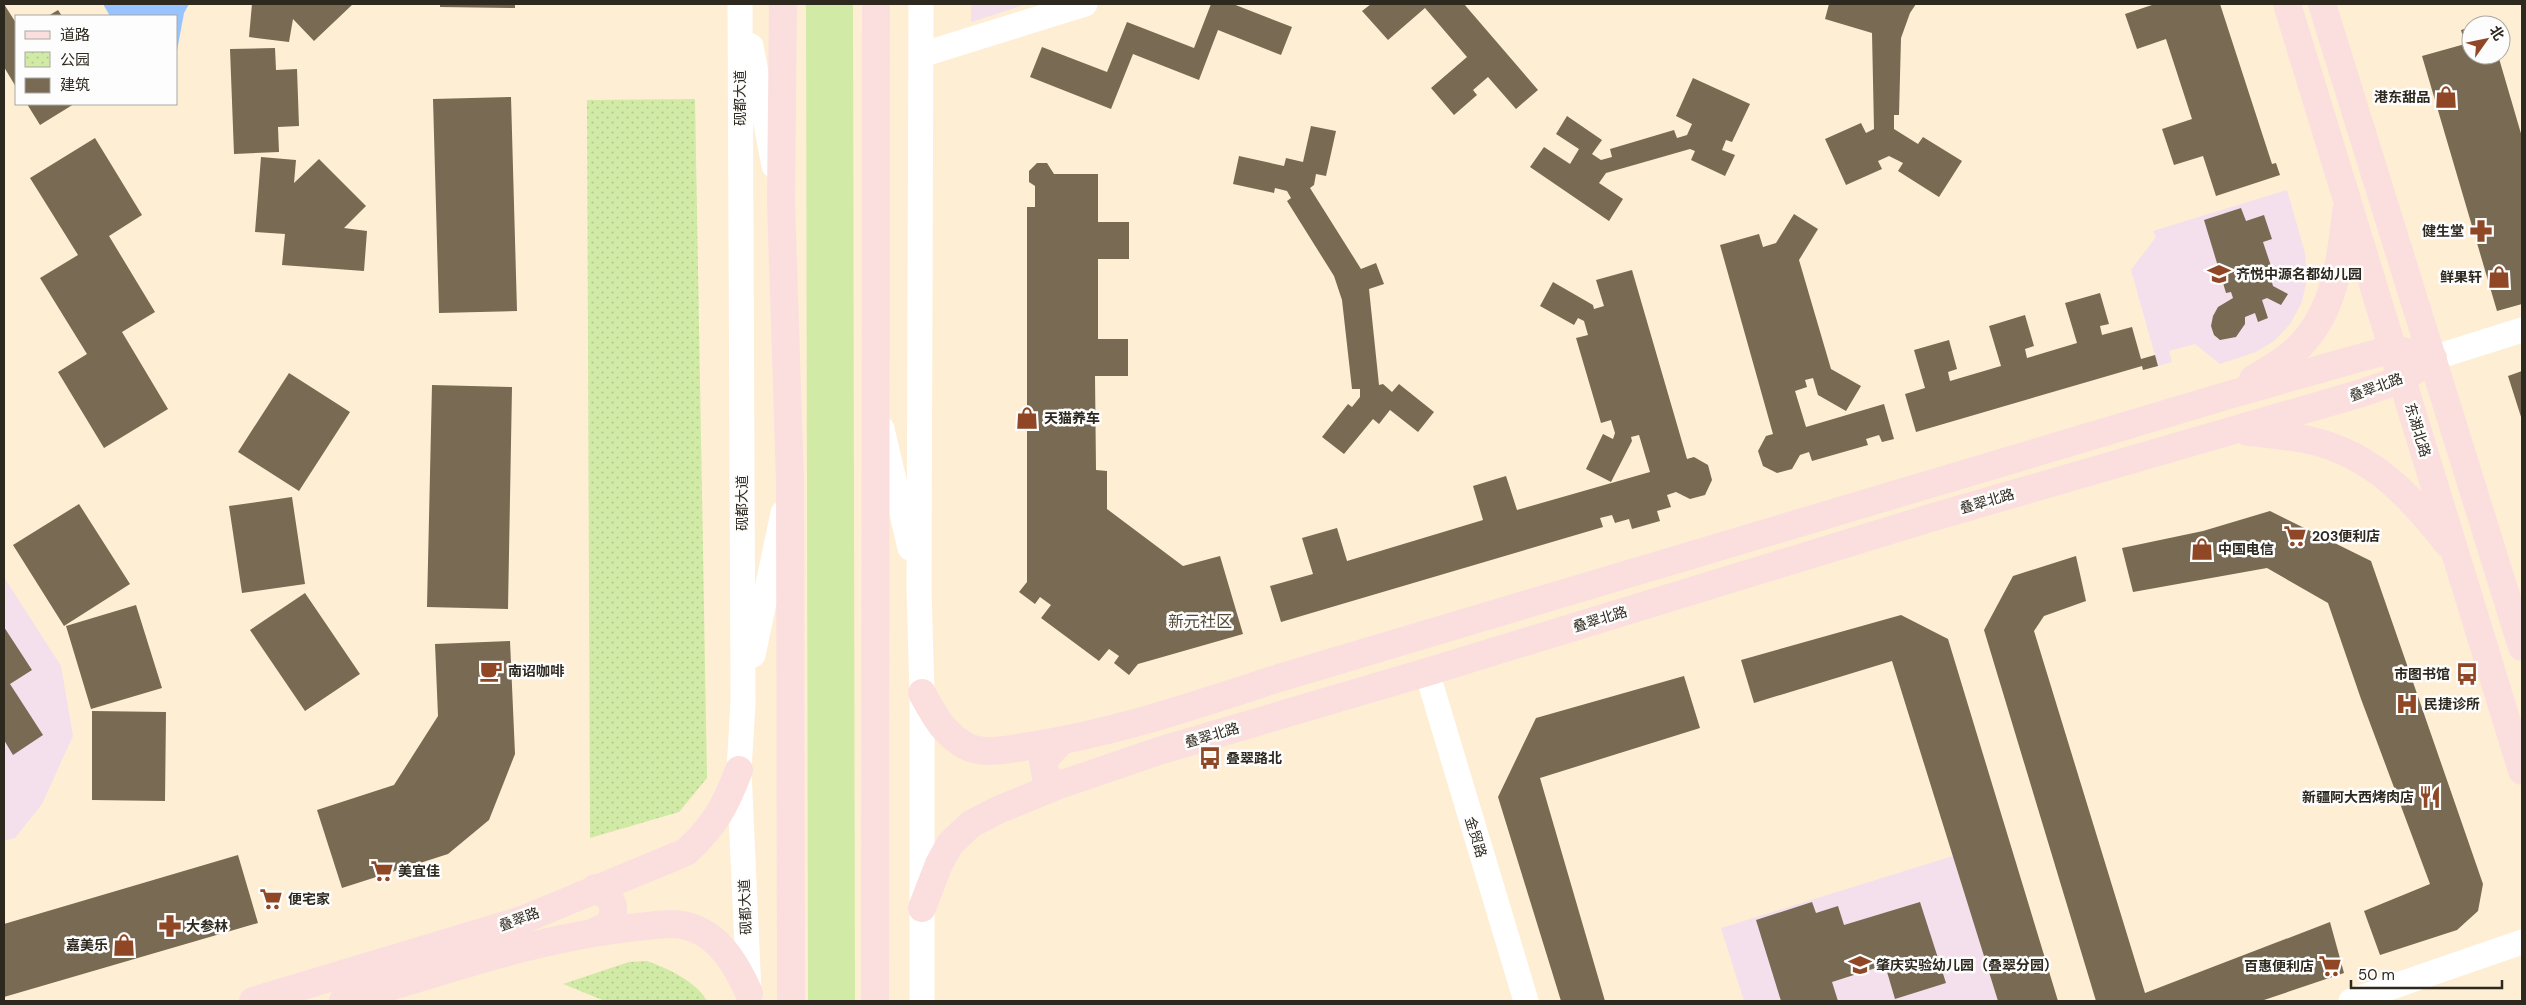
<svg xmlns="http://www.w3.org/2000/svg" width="2526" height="1005" font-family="'DM Sans','Noto Sans SC',sans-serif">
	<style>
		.education { fill: #f4dfed }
		.grass { fill: #d1eba7 }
		.park { fill: url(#park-dots) }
		.water { fill: #97c3fe }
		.building { fill: #786a53 }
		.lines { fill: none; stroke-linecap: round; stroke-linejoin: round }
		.minor { stroke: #fff; stroke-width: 25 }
		.major { stroke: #fbdfdf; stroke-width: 28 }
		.labels { text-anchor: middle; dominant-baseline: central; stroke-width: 5; stroke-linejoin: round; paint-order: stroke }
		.poi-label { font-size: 14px; font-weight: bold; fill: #2e291f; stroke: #fdfdfd; text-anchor: start }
		.street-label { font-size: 14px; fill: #2e291f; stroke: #fdfdfd }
		.quarter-label { font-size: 16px; fill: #554832; stroke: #fdfdfd }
	</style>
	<defs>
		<pattern id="park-dots" width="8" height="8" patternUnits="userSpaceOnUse" patternTransform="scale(1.25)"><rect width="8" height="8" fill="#d1eba7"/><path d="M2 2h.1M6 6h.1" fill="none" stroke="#b4ca8f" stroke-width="1.8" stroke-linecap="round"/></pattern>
	</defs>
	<rect width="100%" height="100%" fill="#feeed4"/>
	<path class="education" d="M971,4H1027L971,22Z
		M2287,190L2305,253L2307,278L2302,302L2290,324L2274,341L2256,352L2220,364L2195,344L2169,351L2172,362L2158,366L2131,270L2156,237L2153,231Z
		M4,577L61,666L73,736L42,804L15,838L4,841Z
		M1953,856L1998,1001H1744L1721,928Z"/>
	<path class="grass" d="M806,4H853L855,1001H808Z"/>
	<path class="park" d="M695,99L707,778L679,812L590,838L587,100Z
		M647,961C667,968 697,982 707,1001H605L563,984L629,962Z"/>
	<path class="water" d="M103,4H189L184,13L176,56V16H110Z"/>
	<path class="building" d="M4,4L16,23V87L4,67Z
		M252,4H353L314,41L293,19L289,42L249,37Z
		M440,4H515V8L440,7Z
		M1211,4H1233L1292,27L1281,55L1218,30L1199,80L1133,54L1111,109L1030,77L1042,47L1107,72L1127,22L1194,48Z
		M1371,4H1464L1538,90L1516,109L1488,77L1473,90L1477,95L1454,115L1431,88L1467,57L1425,8L1388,40L1362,11Z
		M1829,4H1916L1910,13L1901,38L1899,115H1894V129L1918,144L1923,137L1962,161L1939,197L1898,171L1903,163L1889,156L1878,161L1882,169L1846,185L1825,139L1861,123L1866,133L1874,129L1872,33L1825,19Z
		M2155,4H2220L2272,164L2276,163L2280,175L2216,196L2203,156L2174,165L2162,129L2192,119L2166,39L2137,49L2125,14Z
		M58,10L62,16H48Z
		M2471,27V55H2498L2522,137V304L2497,311L2422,56L2465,44L2461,30Z
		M275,48L276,70L297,69L299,126L278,127L279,152L234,154L230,49Z
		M1693,78L1750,104L1732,142L1726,140L1722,150L1735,155L1725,176L1691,160L1695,151L1690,149L1606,173L1599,183L1623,199L1609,221L1530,167L1544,147L1570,164L1579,149L1556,134L1567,116L1602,140L1592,154L1601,160L1612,157L1610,149L1674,130L1677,138L1687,135L1692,124L1676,116Z
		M511,97L517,311L439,313L433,99Z
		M27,104H74L40,125Z
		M1311,126L1336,131L1326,176L1316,174L1314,185L1310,188L1361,269L1376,263L1384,284L1369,289L1379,385L1383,384L1392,392L1399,384L1434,412L1418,432L1390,410L1379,424L1373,419L1344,454L1322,437L1348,404L1352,407L1360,397V389H1352L1342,300L1334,276L1287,201L1291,198L1287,191L1275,188L1274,193L1233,184L1239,156L1284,166L1286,158L1303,162Z
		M95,138L142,215L109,236L155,312L122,332L168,409L104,448L58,372L87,354L40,278L78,255L30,178Z
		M261,157L296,160L294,183L319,159L366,206L344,228L367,231L364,271L282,265L285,234L255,232Z
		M1037,163H1047L1054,174H1098V222H1129V259H1098V339H1128V376H1095L1096,470L1107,471V509L1183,566L1220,556L1243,634L1138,664L1129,675L1114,663L1119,656L1109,649L1099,661L1041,618L1051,605L1040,597L1035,604L1019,592L1027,582V207H1035V186L1029,182V171Z
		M2241,208L2246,221L2264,215L2272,239L2263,242L2275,278L2271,279L2273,286L2288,294L2281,305L2267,298L2262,300L2268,318L2258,322L2255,313L2245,317V324L2236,337L2220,340L2214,335L2211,326L2213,316L2218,307L2233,298L2231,292L2226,293L2204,220Z
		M1794,214L1818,229L1799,260L1831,369L1861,386L1846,411L1818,395L1813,378L1805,380L1807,387L1795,391L1806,427L1884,404L1894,439L1882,442L1879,435L1866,439L1868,445L1812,461L1809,452L1800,455L1792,469L1777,473L1763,466L1758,451L1766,436L1773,434L1720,245L1759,234L1763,247L1776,243Z
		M1632,270L1687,459L1694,457L1708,465L1712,480L1705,495L1690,499L1676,492L1667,495L1671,507L1657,511L1660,521L1632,529L1629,519L1615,523L1612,515L1600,518L1603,527L1281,622L1270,586L1313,574L1302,538L1337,528L1347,561L1483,520L1473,486L1506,476L1517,510L1650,472L1639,435L1631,437L1632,441L1611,482L1586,469L1603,434L1613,439L1615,433L1611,420L1601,423L1576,338L1588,335L1584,321L1578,318L1574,325L1540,306L1553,282L1593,305L1594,309L1604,306L1596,280Z
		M2100,293L2109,324L2100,326L2102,335L2132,327L2141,359L2155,355L2158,366L2143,370L2142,366L1916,432L1905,394L1925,388L1914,350L1949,340L1957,369L1948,372L1950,381L2001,366L1989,326L2025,315L2034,346L2025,349L2027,358L2077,343L2065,303Z
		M2522,371V420L2508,376Z
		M289,373L350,412L299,491L238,452Z
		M432,385L512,387L508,609L427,607Z
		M292,497L305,584L242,593L229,506Z
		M79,504L130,584L64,626L13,545Z
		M2270,511L2371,561L2483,884L2478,911L2457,930L2380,955L2364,911L2430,884L2361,699L2328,603L2267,568L2133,592L2122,548L2203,531Z
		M2076,556L2086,601L2044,616L2034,631L2145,993L2330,922L2344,973L2261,1001H2096L1984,630L2013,576Z
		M305,593L360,674L305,711L250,630Z
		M136,605L162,688L91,709L66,626Z
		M1901,615L1948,639L2058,1001H1998L1892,661L1754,703L1741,660Z
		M4,627L32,670L10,684L43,735L13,755L4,740Z
		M510,641L515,754L489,820L448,854L342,888L317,810L394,785L438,716L435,644Z
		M1684,676L1700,728L1540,778L1605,1001H1561L1498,797L1536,718Z
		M92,711L166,712L165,801L92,800Z
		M238,855L258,923L4,997V924Z
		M1812,902L1816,913L1838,906L1844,925L1920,902L1946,983L1895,999L1885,965L1832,982L1838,1001H1781L1756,920Z"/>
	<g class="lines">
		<path class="minor" d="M740,4L743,703L739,770L749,993
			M921,4L919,590L922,693V1001
			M751,46L774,166
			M921,55L1085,4
			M2433,358L2522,330
			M882,429L910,548
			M753,655L783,513
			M1427,672L1526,1001
			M2351,1001L2522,942"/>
		<path class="major" d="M783,4L781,202L790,481L791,1001
			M2287,4L2522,771
			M2322,4L2522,647
			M2253,379C2264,372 2276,366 2286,358C2333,323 2340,266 2346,212
			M2248,432C2269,434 2292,436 2313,441C2374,456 2411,497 2448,544
			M922,693C934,715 944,735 968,747C985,755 1011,749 1029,746C1115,733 1196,705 1279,678L2229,395L2352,360L2393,349L2433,358
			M1059,785L1046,777L1043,761L1061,741
			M922,908L939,864L950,844L971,824L998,810L1059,785L1162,750L1427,672L1930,518L2362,393L2402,379L2433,358
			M594,932L611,924C616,903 613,899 595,888
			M253,1001L522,920L686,852C715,825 725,807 739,770
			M343,1001C440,973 537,937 637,927C654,926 673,921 690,927C720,936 737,966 749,993
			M875,1001L876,4"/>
	</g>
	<defs>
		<symbol id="shop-bare" viewBox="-9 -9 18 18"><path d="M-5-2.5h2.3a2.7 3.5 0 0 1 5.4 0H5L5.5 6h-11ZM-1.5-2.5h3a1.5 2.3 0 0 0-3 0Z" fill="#8f4725" stroke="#fdfdfd" stroke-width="2.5" paint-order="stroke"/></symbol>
		<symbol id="pharmacy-bare" viewBox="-9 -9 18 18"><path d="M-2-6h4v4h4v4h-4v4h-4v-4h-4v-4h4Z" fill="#8f4725" stroke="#fdfdfd" stroke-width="2.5" paint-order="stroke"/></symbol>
		<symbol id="school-bare" viewBox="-9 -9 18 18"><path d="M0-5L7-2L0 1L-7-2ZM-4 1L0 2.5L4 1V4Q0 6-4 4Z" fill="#8f4725" stroke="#fdfdfd" stroke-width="2.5" paint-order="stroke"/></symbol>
		<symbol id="supermarket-bare" viewBox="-9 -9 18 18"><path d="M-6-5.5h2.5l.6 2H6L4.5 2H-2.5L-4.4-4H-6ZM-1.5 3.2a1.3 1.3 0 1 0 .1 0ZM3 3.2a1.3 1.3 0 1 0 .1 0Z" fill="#8f4725" stroke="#fdfdfd" stroke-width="2.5" paint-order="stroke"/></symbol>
		<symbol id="cafe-bare" viewBox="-9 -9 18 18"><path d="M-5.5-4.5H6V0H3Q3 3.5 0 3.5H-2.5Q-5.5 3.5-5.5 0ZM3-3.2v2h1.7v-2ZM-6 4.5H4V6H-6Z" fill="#8f4725" stroke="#fdfdfd" stroke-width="2.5" paint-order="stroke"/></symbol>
		<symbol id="bus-bare" viewBox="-9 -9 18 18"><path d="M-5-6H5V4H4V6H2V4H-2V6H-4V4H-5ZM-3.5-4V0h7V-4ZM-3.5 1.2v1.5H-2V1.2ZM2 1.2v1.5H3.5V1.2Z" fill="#8f4725" stroke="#fdfdfd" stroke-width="2.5" paint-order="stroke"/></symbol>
		<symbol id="hospital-bare" viewBox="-9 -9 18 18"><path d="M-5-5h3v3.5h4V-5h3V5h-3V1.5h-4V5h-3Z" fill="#8f4725" stroke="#fdfdfd" stroke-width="2.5" paint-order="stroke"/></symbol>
		<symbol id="restaurant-bare" viewBox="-9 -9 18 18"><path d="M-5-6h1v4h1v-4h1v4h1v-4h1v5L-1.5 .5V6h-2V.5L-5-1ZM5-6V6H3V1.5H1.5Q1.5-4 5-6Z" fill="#8f4725" stroke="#fdfdfd" stroke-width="2.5" paint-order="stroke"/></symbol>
	</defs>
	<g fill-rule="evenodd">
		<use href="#shop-bare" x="2430" y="81" width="32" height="32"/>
		<use href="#pharmacy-bare" x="2465" y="215" width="32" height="32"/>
		<use href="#school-bare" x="2203" y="258" width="32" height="32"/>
		<use href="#shop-bare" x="2483" y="261" width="32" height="32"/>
		<use href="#shop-bare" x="1011" y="402" width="32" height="32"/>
		<use href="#supermarket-bare" x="2279" y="520" width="32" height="32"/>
		<use href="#shop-bare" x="2186" y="533" width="32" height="32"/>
		<use href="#cafe-bare" x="475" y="655" width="32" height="32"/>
		<use href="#bus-bare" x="2451" y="658" width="32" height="32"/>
		<use href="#hospital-bare" x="2391" y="688" width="32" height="32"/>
		<use href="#bus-bare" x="1194" y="742" width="32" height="32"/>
		<use href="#restaurant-bare" x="2414" y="781" width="32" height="32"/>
		<use href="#supermarket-bare" x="366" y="855" width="32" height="32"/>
		<use href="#supermarket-bare" x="255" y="883" width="32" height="32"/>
		<use href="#pharmacy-bare" x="154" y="910" width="32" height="32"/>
		<use href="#shop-bare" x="108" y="929" width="32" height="32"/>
		<use href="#school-bare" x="1844" y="949" width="32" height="32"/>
		<use href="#supermarket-bare" x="2314" y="950" width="32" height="32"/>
	</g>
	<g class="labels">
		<g class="poi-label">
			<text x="2430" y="97" text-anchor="end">港东甜品</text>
			<text x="2464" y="231" text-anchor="end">健生堂</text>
			<text x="2236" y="274">齐悦中源名都幼儿园</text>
			<text x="2482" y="277" text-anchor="end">鲜果轩</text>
			<text x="1044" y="418">天猫养车</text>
			<text x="2312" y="536">203便利店</text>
			<text x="2218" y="549">中国电信</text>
			<text x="508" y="671">南诏咖啡</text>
			<text x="2450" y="674" text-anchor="end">市图书馆</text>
			<text x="2424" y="704">民捷诊所</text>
			<text x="1226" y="758">叠翠路北</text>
			<text x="2414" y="797" text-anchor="end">新疆阿大西烤肉店</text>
			<text x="398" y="871">美宜佳</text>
			<text x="288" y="899">便宅家</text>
			<text x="186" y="926">大参林</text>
			<text x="108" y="945" text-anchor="end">嘉美乐</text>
			<text x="1876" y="965">肇庆实验幼儿园（叠翠分园）</text>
			<text x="2314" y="966" text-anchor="end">百惠便利店</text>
		</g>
		<g class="street-label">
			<text transform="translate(740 98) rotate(-90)">砚都大道</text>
			<text transform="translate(2376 387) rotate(-20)">叠翠北路</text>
			<text transform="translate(2418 430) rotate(73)">东湖北路</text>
			<text transform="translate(1987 501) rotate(-16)">叠翠北路</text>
			<text transform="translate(742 503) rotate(-90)">砚都大道</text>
			<text transform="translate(1600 619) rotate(-17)">叠翠北路</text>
			<text transform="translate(1212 735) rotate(-16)">叠翠北路</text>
			<text transform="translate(1476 837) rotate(73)">金贸路</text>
			<text transform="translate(745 907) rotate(-92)">砚都大道</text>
			<text transform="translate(519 919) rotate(-20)">叠翠路</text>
		</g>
		<g class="quarter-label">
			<text x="1200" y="621">新元社区</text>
		</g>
	</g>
	<rect width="2526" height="1005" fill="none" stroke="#2e291f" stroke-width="10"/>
	<rect x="15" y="15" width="162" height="90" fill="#fdfdfd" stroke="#aaa8a4"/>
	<rect x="25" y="31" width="25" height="8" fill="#fbdfdf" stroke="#aaa8a4"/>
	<text x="60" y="40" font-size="15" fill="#2e291f">道路</text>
	<rect x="25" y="52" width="25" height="15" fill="url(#park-dots)" stroke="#aaa8a4"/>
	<text x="60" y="65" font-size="15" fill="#2e291f">公园</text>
	<rect x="25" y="78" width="25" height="15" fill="#786a53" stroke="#aaa8a4"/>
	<text x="60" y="90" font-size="15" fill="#2e291f">建筑</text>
	<g transform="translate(2486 40) rotate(57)"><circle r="24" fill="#fdfdfd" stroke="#aaa8a4"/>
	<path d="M0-4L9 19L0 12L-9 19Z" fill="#8f4725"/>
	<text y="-8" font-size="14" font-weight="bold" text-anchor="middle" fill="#2e291f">北</text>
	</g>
	<path d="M2351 980v8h151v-8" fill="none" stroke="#2e291f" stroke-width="2.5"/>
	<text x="2358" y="980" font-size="15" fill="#2e291f" stroke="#fdfdfd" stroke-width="4" paint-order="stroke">50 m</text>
</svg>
